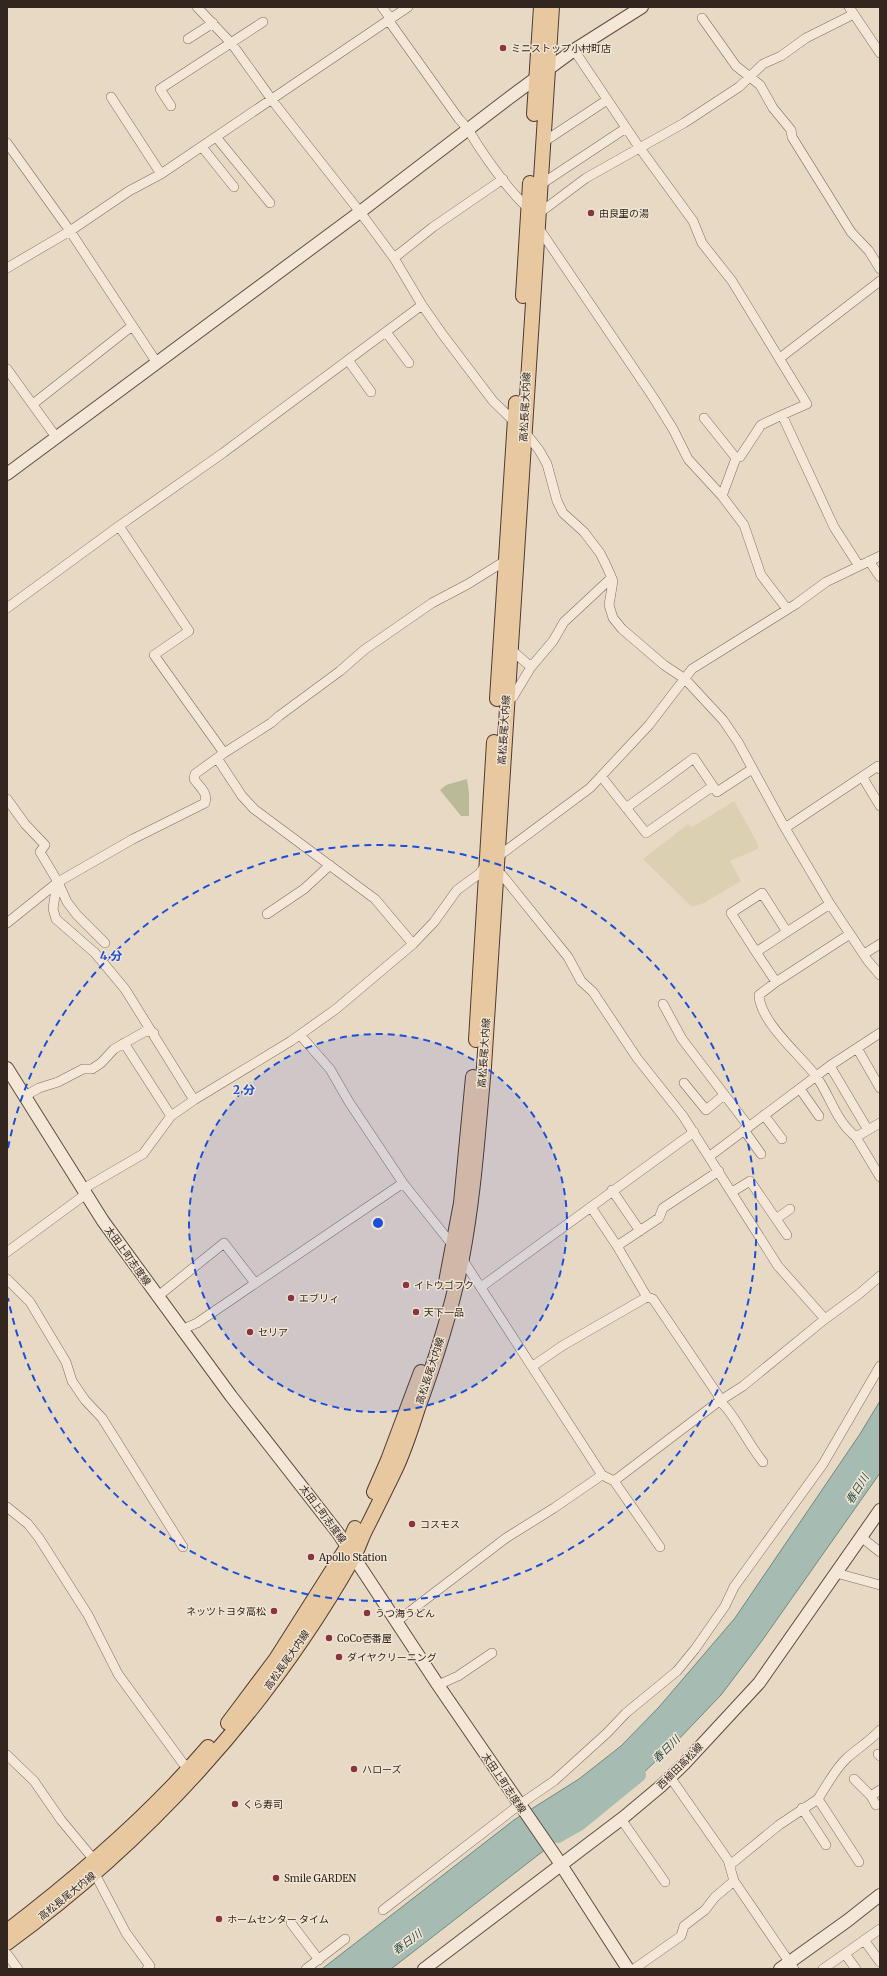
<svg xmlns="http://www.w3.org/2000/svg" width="887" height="1976" font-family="Merriweather,'Noto Sans JP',serif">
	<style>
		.farmland { fill: #dcd0b3 }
		.cemetery { fill: #baba98 }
		.water { fill: #a6bcb2; stroke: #6e897e }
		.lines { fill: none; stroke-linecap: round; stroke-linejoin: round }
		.river { stroke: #a6bcb2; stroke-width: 14 }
		.street-casing { stroke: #806b5d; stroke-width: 10 }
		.secondary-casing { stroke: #624d40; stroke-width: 14 }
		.primary-casing { stroke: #4f3b31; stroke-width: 16 }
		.street { stroke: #f4e7d7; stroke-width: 9 }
		.secondary { stroke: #f4e7d7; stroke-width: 12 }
		.primary { stroke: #e7c8a1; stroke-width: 14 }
		.ring { fill: none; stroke: #1d4ed8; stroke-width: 2; stroke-dasharray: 7 5 }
		.poi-dot { fill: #883540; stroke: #f0e4d3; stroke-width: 1.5 }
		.labels { text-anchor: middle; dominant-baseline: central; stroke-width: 3; stroke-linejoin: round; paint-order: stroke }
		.poi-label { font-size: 10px; fill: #32261f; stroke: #f0e4d3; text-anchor: start }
		.street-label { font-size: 10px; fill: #32261f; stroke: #f0e4d3 }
		.water-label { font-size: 11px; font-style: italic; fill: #30504a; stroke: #f0e4d3 }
		.centre { fill: #1d4ed8; stroke: #f0e4d3; stroke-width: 2 }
		.ring-label { font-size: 12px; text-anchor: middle; font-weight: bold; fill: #1d4ed8; stroke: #f0e4d3; stroke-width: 3; stroke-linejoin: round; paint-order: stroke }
	</style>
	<rect width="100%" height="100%" fill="#e8d9c5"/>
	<path class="farmland" d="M734,801L758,844V849L730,861L741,881L704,903L692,907L643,859L688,824L692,827Z"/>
	<path class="cemetery" d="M467,779L469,793V816H461L440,790L446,785Z"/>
	<path class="water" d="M880,1401V1473L761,1642L721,1695L676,1742L640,1776L391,1969H322L514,1820L579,1779L621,1746L659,1707L735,1618L860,1434Z"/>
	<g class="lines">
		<path class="river" d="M558,1836L579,1824L639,1775"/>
		<defs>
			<path id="street" d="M197,7L232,44L275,104L360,212L394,258L422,305L443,335L493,401L525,432L539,450L547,464L557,501L563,513L584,532L600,553L607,567L613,581L609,605L613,618L622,629L664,665L685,679L723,720L738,742L785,828L830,904L868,961L880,975
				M382,7L391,19
				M849,7L880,53
				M702,18L736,66L760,85L773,108L791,130L792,137L851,232L869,251L880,269
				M389,21L459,119C469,129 472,136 479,147C493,168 509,191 528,208
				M188,39L213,23
				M574,50L639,147L693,221L702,243L732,281L807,404L782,415L834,527L859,566
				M111,97L161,174
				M171,106L160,89L263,22
				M216,137L270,203
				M7,143L70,231L157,363
				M542,143L607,100
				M202,147L234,187
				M546,181L626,128
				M538,214L586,178L684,123L739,87L763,64L781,56L806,38L854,14
				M538,227L653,397L673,429L688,459L722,496
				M394,258L433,227L503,179
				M7,268L70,231L129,191L161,174L408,7
				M386,332L409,363
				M780,358L880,281
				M348,360L371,392
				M7,369L56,437
				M33,404L132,326
				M782,415L761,425L740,457L736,458L722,496L744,525L761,575L787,609
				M704,418L736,458
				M869,561L880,577
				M7,608L119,526
				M510,651L515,653L531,667
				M506,697H513L531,667L553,641L564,622L608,581H613
				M224,753L154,655L189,631L119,526L223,453L422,305
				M217,758L242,796L254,809L375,899L413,944
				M601,776L646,833L713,786
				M863,778L880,806
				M7,799L25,824L45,845L40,852L58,882L67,902L77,915L105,943
				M626,808L694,758L717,792L752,769
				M785,828L878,766L880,769
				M496,858L590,788L649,725L692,669L796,604L826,582L880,556
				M496,874L502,875L568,957L581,981L593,992L637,1058L683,1116L778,1266L825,1319
				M56,889L53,909L56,919L95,953L125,989L194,1100
				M830,904L756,952L776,982L850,934
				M267,914L304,889L330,865
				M7,923L58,882L133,839L205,803C208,792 200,788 194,779L195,774L224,753L271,723L279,716L340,671L364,650L432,603L468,584L508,559
				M756,952L731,913L762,893L787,932
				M864,954L880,944
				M776,982L759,995C760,1022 800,1055 816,1076C831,1097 835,1120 856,1137L880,1123
				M663,1004L682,1039L749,1127
				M300,1035L330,1069L349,1102L403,1183L454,1247
				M124,1043L171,1116
				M857,1048L880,1088
				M830,1066L868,1130
				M684,1083L706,1110L724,1095
				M800,1089L819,1116
				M25,1096L39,1088L58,1082L83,1069H92L101,1063L114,1049L146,1031L154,1033
				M764,1115L782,1139
				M744,1130L761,1154
				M856,1137L880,1177
				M710,1156L831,1065L880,1033
				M83,1189L143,1154L171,1116L194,1100L291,1041L336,1009L413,944L434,922L457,890L479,874L486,865
				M612,1190L640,1231
				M732,1192L750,1181L787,1235
				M591,1207L617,1246L659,1218L663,1208L719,1171
				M776,1219L790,1209
				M7,1252L86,1194
				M7,1279L30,1302L66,1362L72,1381L85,1400L102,1418L183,1547
				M481,1287L694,1132
				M157,1297L224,1243L255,1283
				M647,1297L653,1299L718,1395C719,1403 724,1404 728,1410C741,1427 750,1446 763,1462
				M181,1330L197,1323L403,1183
				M533,1366L562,1346L647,1297L617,1246
				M602,1475L614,1481L718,1402L743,1386L825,1319L859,1294L880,1276
				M614,1481L660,1547
				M7,1507L28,1524L39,1538L88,1615L118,1674L182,1762L191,1772
				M861,1537L880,1552
				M836,1573L880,1585
				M396,1622L506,1538L554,1508L602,1475L461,1257
				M438,1685L458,1676L492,1653
				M878,1754L880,1756
				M7,1755L34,1781L61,1820L95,1861V1874L126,1933L150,1966L147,1969
				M670,1777L728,1860L734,1881L794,1969
				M854,1779L871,1796L880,1790
				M871,1796L876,1805
				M802,1808L826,1845
				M621,1819L665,1882
				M859,1862L818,1799C827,1785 835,1769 847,1758C858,1748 870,1741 880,1730
				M730,1865L779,1825L818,1799
				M383,1910L519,1805L554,1781L607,1733L626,1713L677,1671L695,1649L725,1606L734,1587L823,1464L880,1366
				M291,1923L319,1960
				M864,1940L880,1962
				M7,1954L18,1969
				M845,1954L856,1969
				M306,1969L345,1939
				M634,1969L681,1936L684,1926L705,1910L715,1897L734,1881
				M823,1969L880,1929"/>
			<path id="secondary" d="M7,474L360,212L509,98L574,50L642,7
				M7,1068L103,1221L231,1396L338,1533L438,1685L556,1857L628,1969
				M424,1969L624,1817L661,1786L684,1764L759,1683L880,1510
				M780,1969L847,1921L880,1895"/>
			<path id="primary" d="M534,114L541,7
				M523,296L530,183
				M497,699L516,403
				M476,1040L494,742
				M446,1282L461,1203L473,1077
				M374,1492L388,1460L421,1372
				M228,1723L276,1659L347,1547L355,1528
				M7,1931C79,1876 149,1816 208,1747
				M7,1943C147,1841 266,1711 352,1560C358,1550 361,1538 367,1527C377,1507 387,1487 397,1466C405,1448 412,1427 418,1408C436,1359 452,1309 462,1258C474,1195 478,1131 484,1067L552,7"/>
		</defs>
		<use href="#street" class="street-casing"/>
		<use href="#secondary" class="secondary-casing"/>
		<use href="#primary" class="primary-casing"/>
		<use href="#street" class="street"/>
		<use href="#secondary" class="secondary"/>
		<use href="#primary" class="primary"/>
	</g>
	<circle cx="378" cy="1223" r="189" fill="#1d4ed8" fill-opacity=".12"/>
	<g class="ring">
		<circle cx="378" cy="1223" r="189"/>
		<path d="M8 1148A378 378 0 1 1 8 1298"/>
	</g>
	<g class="poi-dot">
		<circle cx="503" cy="48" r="4"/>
		<circle cx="591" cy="213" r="4"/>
		<circle cx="406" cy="1285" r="4"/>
		<circle cx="291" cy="1298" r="4"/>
		<circle cx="416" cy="1312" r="4"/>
		<circle cx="250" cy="1332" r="4"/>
		<circle cx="412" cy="1524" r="4"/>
		<circle cx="311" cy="1557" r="4"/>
		<circle cx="274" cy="1611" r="4"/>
		<circle cx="367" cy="1613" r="4"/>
		<circle cx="329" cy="1638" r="4"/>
		<circle cx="339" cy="1657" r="4"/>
		<circle cx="354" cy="1769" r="4"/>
		<circle cx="235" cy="1804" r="4"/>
		<circle cx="276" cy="1878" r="4"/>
		<circle cx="219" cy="1919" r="4"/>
	</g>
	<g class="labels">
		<g class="poi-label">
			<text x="511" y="48">ミニストップ小村町店</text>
			<text x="599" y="213">由良里の湯</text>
			<text x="414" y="1285">イトウゴフク</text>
			<text x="299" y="1298">エブリィ</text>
			<text x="424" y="1312">天下一品</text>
			<text x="258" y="1332">セリア</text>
			<text x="420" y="1524">コスモス</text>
			<text x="319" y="1557">Apollo Station</text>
			<text x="266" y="1611" text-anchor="end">ネッツトヨタ高松</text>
			<text x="375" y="1613">うつ海うどん</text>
			<text x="337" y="1638">CoCo壱番屋</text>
			<text x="347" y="1657">ダイヤクリーニング</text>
			<text x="362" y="1769">ハローズ</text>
			<text x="243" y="1804">くら寿司</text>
			<text x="284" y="1878">Smile GARDEN</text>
			<text x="227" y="1919">ホームセンター タイム</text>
		</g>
		<g class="street-label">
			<text transform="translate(525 407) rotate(-87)">高松長尾大内線</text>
			<text transform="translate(504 730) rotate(-86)">高松長尾大内線</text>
			<text transform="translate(484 1053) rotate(-86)">高松長尾大内線</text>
			<text transform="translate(128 1256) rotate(54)">太田上町志度線</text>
			<text transform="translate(430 1371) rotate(-72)">高松長尾大内線</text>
			<text transform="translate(323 1514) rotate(53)">太田上町志度線</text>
			<text transform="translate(287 1660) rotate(-55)">高松長尾大内線</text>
			<text transform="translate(680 1766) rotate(-45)">西植田高松線</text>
			<text transform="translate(504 1783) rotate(56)">太田上町志度線</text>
			<text transform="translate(67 1896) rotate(-39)">高松長尾大内線</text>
		</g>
		<g class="water-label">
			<text transform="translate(857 1489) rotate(-58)">春日川</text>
			<text transform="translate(666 1749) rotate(-45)">春日川</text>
			<text transform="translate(407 1942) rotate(-36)">春日川</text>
		</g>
	</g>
	<circle cx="378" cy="1223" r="6" class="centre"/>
	<g class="ring-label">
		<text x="111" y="960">4 分</text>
		<text x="244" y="1094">2 分</text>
	</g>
	<rect width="887" height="1976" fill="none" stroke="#32261f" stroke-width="16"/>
</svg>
